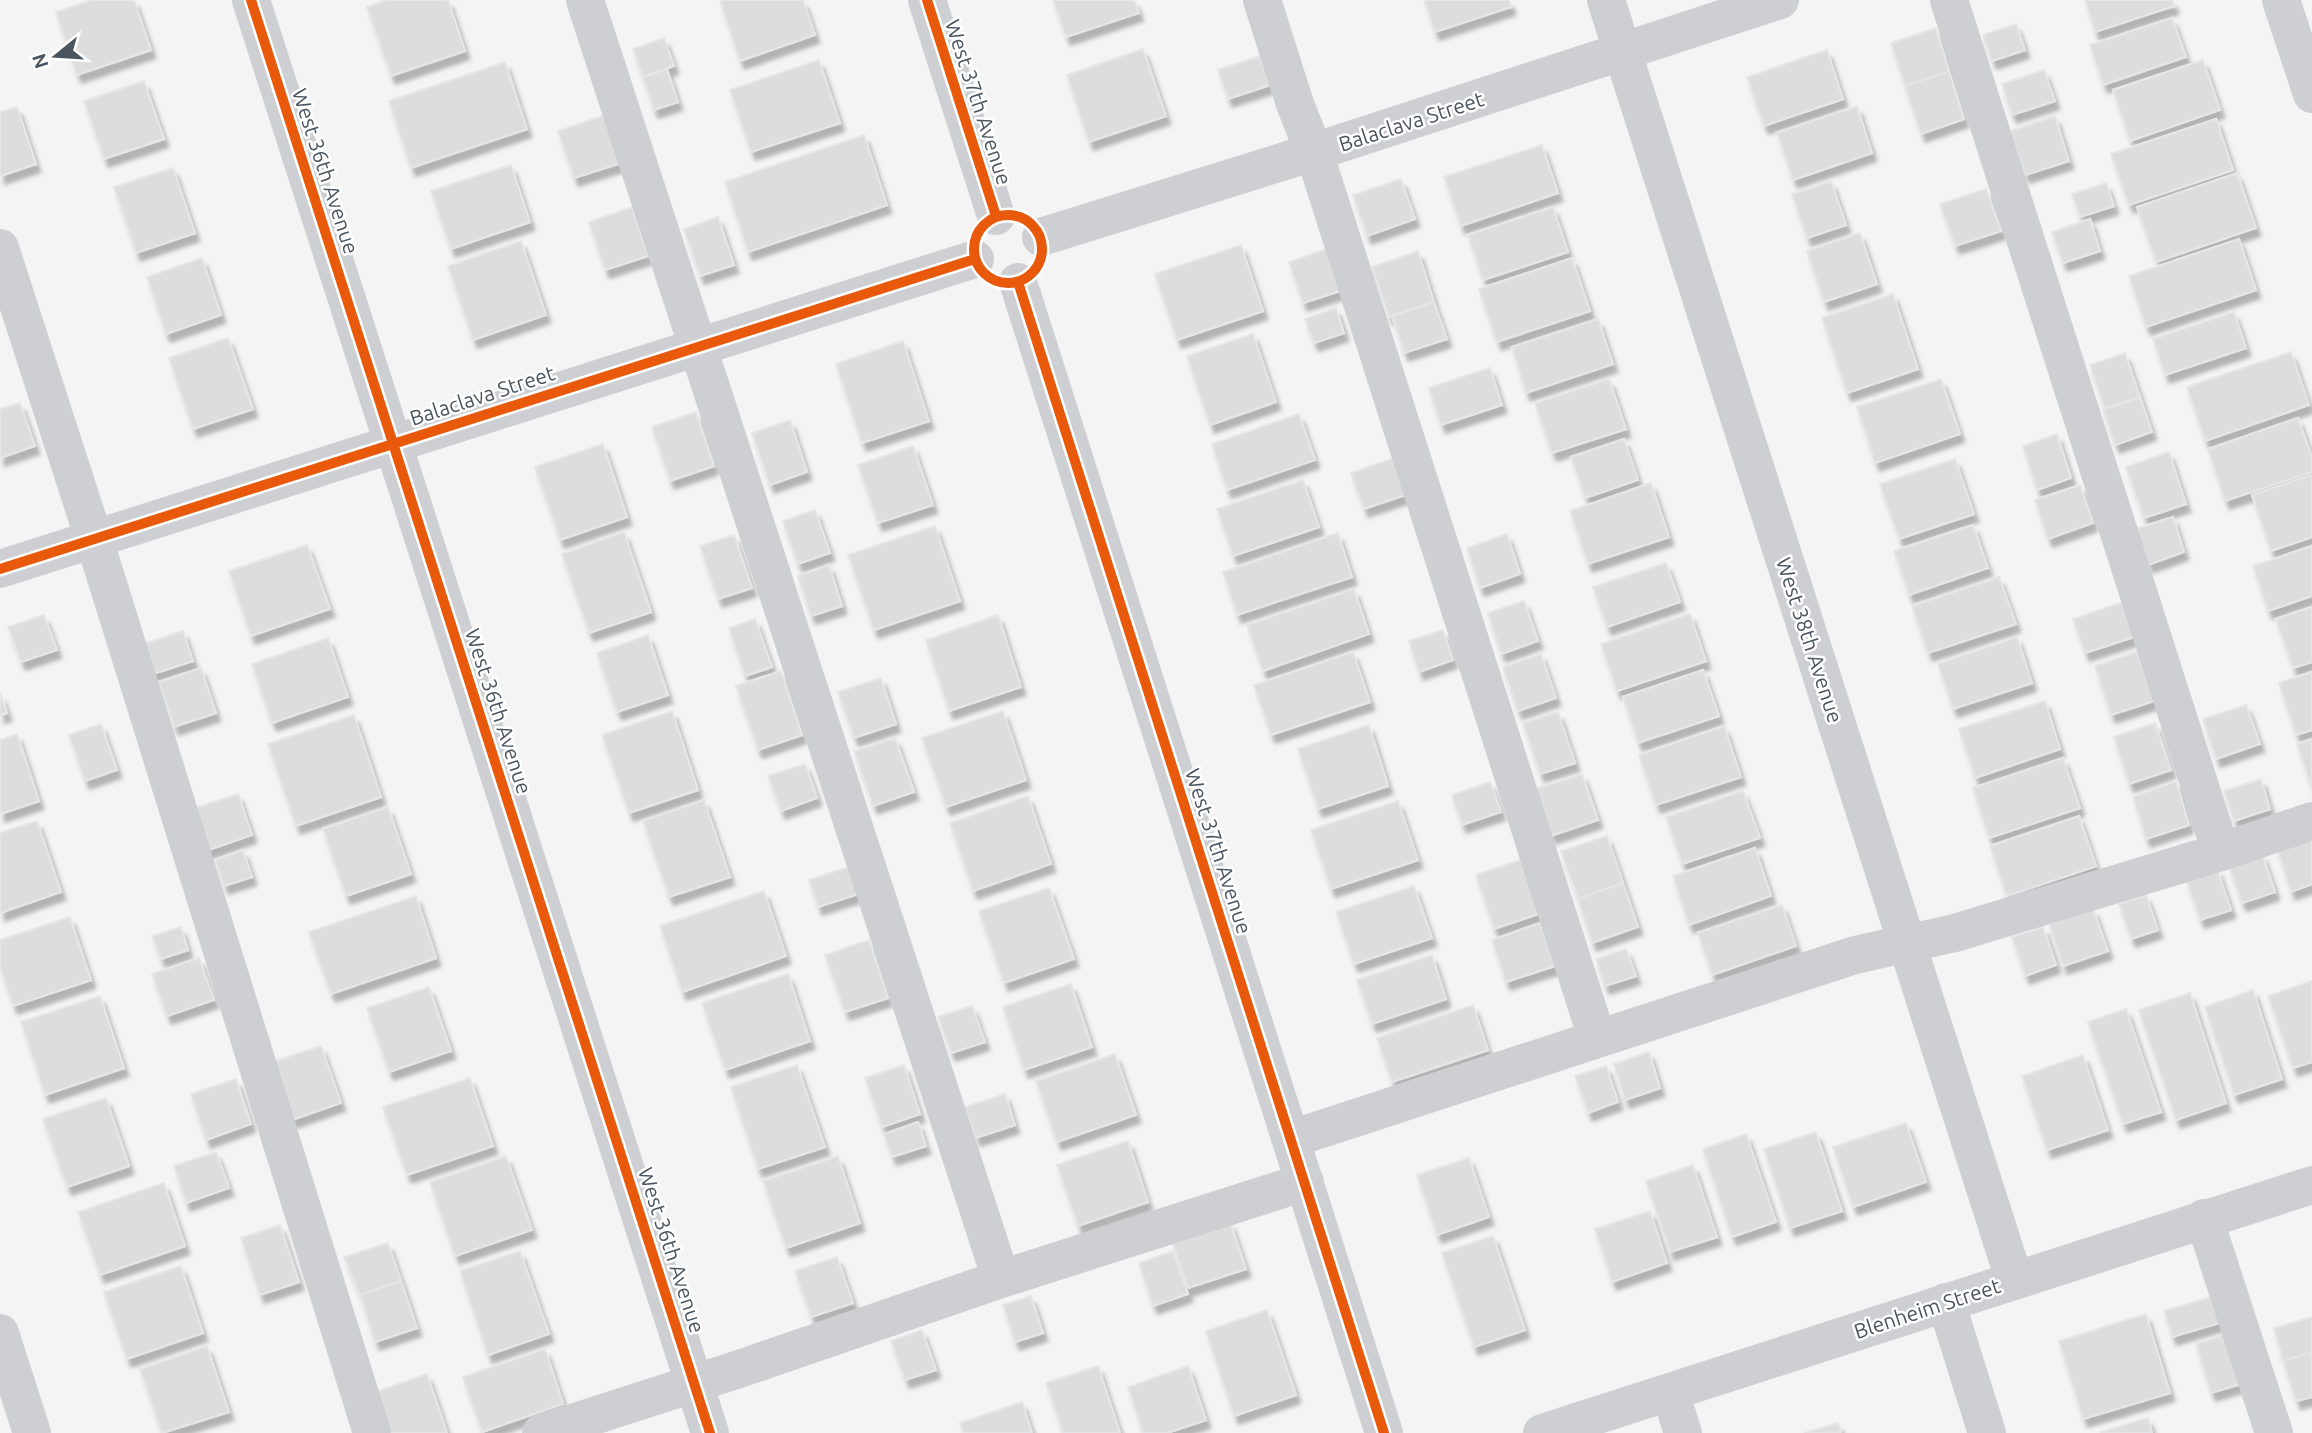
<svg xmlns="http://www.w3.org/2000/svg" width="2312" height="1433" font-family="Ubuntu,sans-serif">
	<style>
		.building { fill: #ddddde; stroke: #e5e6e7; stroke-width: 2; filter: url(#shadow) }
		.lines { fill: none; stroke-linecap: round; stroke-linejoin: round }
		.minor { stroke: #cdcfd2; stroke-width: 38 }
		.cycleway-casing { stroke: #fff; stroke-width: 15 }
		.cycleway { stroke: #e8590c; stroke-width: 10 }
		.labels { text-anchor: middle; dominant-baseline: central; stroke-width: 5; stroke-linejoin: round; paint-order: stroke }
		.street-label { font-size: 21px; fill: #4a5560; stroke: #fff }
	</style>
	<defs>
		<filter id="shadow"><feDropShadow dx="4.5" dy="8" stdDeviation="2" flood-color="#0004"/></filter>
	</defs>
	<rect width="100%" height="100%" fill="#f4f4f4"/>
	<path class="building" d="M92,0H134L151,50L77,75L56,12Z
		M386,0H448L465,51L391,76L367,7Z
		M720,0H803L815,35L740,61Z
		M1053,0H1134L1139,13L1066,37Z
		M1424,0H1509L1511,7L1435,32Z
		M2085,0H2172L2174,6L2095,32Z
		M2172,18L2186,57L2103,85L2090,45Z
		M2016,24L2025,50L1992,61L1983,35Z
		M1936,28L1949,71L1905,86L1891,43Z
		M664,38L674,66L643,77L633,49Z
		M1143,49L1166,116L1089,142L1067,75Z
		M1827,50L1843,99L1764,126L1747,77Z
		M1260,56L1270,85L1228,99L1218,70Z
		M819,60L840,123L751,152L730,90Z
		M2203,60L2220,110L2130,141L2113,90Z
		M505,62L527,129L411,168L389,101Z
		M667,69L678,102L654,110L643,77Z
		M2044,70L2055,101L2012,115L2002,84Z
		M1949,71L1964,119L1921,134L1905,86Z
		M144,81L164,139L104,159L84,101Z
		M1857,106L1872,153L1793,180L1777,133Z
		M17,107L36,164L0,176V112Z
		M605,115L621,163L574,178L558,131Z
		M2055,116L2069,161L2025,175L2010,131Z
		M2216,119L2233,170L2129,205L2111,154Z
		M864,135L887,205L748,252L725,182Z
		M1542,145L1558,193L1461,226L1444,177Z
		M511,165L530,222L451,249L431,191Z
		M173,168L195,233L136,253L114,187Z
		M2237,173L2256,228L2156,262L2137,207Z
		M1401,179L1415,219L1367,236L1353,195Z
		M1831,181L1846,225L1807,238L1792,194Z
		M2106,183L2114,206L2080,217L2072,194Z
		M1986,189L2001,231L1955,246L1940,204Z
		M632,207L648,256L605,270L589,222Z
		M1553,207L1568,252L1483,280L1468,235Z
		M718,217L734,265L700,276L684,229Z
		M2090,219L2100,251L2063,263L2052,232Z
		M1860,233L1877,284L1824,302L1807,251Z
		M2239,239L2256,290L2146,327L2129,276Z
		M521,241L546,315L473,340L448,266Z
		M1241,245L1263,311L1177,340L1155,274Z
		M1326,249L1340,291L1303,303L1289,262Z
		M1418,251L1434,302L1389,317L1372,267Z
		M202,258L221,315L166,334L147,277Z
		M1572,258L1590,311L1497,342L1479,289Z
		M1893,294L1918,369L1847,393L1822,318Z
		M1434,302L1447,339L1404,353L1392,316Z
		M1336,308L1344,333L1314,343L1305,319Z
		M2234,312L2246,348L2165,375L2153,339Z
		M1598,319L1613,364L1526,393L1512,347Z
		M1253,334L1276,402L1210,425L1187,356Z
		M228,338L253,409L193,429L169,358Z
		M903,341L929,421L862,443L836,364Z
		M2291,352L2309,405L2205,441L2187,387Z
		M2125,353L2140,397L2105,409L2090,365Z
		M1490,368L1502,405L1441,425L1429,388Z
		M1609,379L1626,429L1552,453L1535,403Z
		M1941,379L1960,434L1875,463L1857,407Z
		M2140,397L2152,432L2115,445L2103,409Z
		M20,403L35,446L0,458V409Z
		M696,412L714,466L670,481L652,427Z
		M1299,414L1315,460L1227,490L1212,444Z
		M2298,418L2312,458V472L2225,501L2208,449Z
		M790,420L807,472L770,485L752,433Z
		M2057,434L2071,478L2037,490L2023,446Z
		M1624,439L1638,480L1585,498L1571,457Z
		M603,444L627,517L560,540L535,467Z
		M913,446L933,505L878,523L858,465Z
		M2169,452L2186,504L2144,518L2126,467Z
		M1396,457L1408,494L1364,509L1351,473Z
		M1955,459L1974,514L1899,539L1880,484Z
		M2312,475V537L2271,551L2252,495Z
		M1303,480L1319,527L1233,556L1217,509Z
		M1651,483L1669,537L1588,564L1570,511Z
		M2080,485L2093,523L2048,539L2035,500Z
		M815,510L830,553L798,564L783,521Z
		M2173,517L2184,552L2148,565L2135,529Z
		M1973,525L1988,568L1909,595L1894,551Z
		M935,526L960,601L874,630L848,555Z
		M624,532L651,612L589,633L562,554Z
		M1338,533L1352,577L1237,615L1223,572Z
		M1507,534L1520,574L1480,588L1467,548Z
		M734,535L752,588L718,599L700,546Z
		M307,545L330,609L251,636L229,571Z
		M2312,546V596L2268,611L2253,566Z
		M1666,563L1680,602L1607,627L1593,587Z
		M829,565L842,606L811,616L798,576Z
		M1999,577L2016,624L1928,653L1912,606Z
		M1354,589L1369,634L1263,671L1247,625Z
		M1524,601L1538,641L1501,654L1488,613Z
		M2123,602L2134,637L2085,653L2073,619Z
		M2312,607V662L2293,668L2276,619Z
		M1690,614L1706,661L1617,691L1601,644Z
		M44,615L57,650L21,662L8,627Z
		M998,615L1021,687L949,711L926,640Z
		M755,619L772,667L745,676L729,628Z
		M1443,630L1453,660L1419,672L1409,641Z
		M183,631L193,661L150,675L140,645Z
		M648,635L668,695L617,712L597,653Z
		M2017,637L2032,683L1953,709L1938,664Z
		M328,638L348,697L272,723L252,664Z
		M1353,652L1370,702L1271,735L1254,685Z
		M2137,652L2154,701L2111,715L2095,666Z
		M1541,654L1556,698L1518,711L1503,667Z
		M201,668L216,713L174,727L159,682Z
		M1703,670L1719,716L1638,743L1623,697Z
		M781,671L802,735L758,750L736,686Z
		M2312,672V730L2296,735L2279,683Z
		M881,678L896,724L854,738L838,692Z
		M0,693L7,713L0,715Z
		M2045,701L2060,749L1975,778L1959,729Z
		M2246,705L2260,744L2216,759L2203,719Z
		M672,711L698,790L629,813L602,735Z
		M1003,711L1026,780L946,807L922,738Z
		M1558,712L1575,763L1540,774L1523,723Z
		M354,715L381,797L296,826L268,744Z
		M2155,723L2171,770L2129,784L2114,737Z
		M101,724L117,770L85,781L69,735Z
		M1369,725L1388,786L1318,809L1298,749Z
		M1724,726L1741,777L1656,805L1639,755Z
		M17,734L39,801L0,814V740Z
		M895,738L914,792L873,806L854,751Z
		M2312,739V788L2297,744Z
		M2063,758L2080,808L1989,838L1973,788Z
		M805,764L817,798L781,811L768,776Z
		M1582,774L1598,820L1551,836L1535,789Z
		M2261,779L2270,809L2234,821L2224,791Z
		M2176,781L2189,825L2146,839L2133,797Z
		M1490,782L1501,812L1462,825L1452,795Z
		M1743,791L1760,838L1682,864L1666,817Z
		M238,794L252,835L203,852L189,810Z
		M1028,796L1051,864L973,891L950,823Z
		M704,800L730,877L669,897L643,821Z
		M1398,801L1418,860L1331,889L1311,830Z
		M388,807L411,874L346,896L323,829Z
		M2079,816L2096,866L2007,896L1990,846Z
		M37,821L61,892L0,913V833Z
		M2312,832V884L2291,892L2276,845Z
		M1607,836L1623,883L1578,899L1561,851Z
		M1755,848L1771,896L1689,925L1673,876Z
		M243,850L252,877L224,886L215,860Z
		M2262,854L2275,892L2242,903L2229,866Z
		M1523,859L1541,913L1494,929L1476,875Z
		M849,867L858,894L818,907L809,880Z
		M2217,869L2231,910L2200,920L2186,879Z
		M1623,883L1638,927L1592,943L1578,899Z
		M1414,886L1432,938L1354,964L1336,912Z
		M1049,888L1074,959L1004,983L979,911Z
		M764,891L786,956L682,992L660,926Z
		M2146,895L2158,930L2131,939L2119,904Z
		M416,896L436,958L331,994L309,932Z
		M1782,905L1796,946L1712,975L1698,933Z
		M2093,909L2108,951L2063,966L2049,924Z
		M70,917L91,980L13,1006L0,967V940Z
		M1540,923L1555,966L1506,982L1492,940Z
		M181,927L188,950L161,959L152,936Z
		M2043,927L2056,965L2025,976L2012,937Z
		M869,940L888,998L845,1012L825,955Z
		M1626,949L1636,976L1605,986L1596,959Z
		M1432,955L1446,999L1372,1024L1357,980Z
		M199,958L214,1000L167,1016L152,974Z
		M788,974L810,1041L725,1070L702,1003Z
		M2312,981V1062L2293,1068L2268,996Z
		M1071,984L1092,1047L1024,1070L1003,1007Z
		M429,987L451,1051L389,1072L367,1008Z
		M2253,990L2282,1079L2234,1095L2205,1007Z
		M2190,993L2226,1103L2176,1120L2139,1010Z
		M100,996L124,1068L45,1095L21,1022Z
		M1473,1005L1488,1050L1392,1082L1377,1038Z
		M972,1006L985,1042L951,1053L938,1017Z
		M2126,1009L2161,1112L2123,1124L2088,1022Z
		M321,1046L341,1103L292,1120L272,1062Z
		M1649,1052L1660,1088L1625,1100L1614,1064Z
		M1115,1054L1136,1115L1057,1142L1036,1081Z
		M2083,1055L2108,1130L2047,1150L2022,1076Z
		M797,1065L825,1147L758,1169L731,1087Z
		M904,1065L920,1114L882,1127L865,1078Z
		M1606,1066L1618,1102L1588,1113L1575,1076Z
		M470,1078L493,1146L407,1175L383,1107Z
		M236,1079L251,1124L206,1140L191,1094Z
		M1005,1094L1015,1125L976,1138L965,1107Z
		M106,1098L129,1166L67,1187L43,1119Z
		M918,1122L926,1146L892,1157L884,1134Z
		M1906,1123L1926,1182L1853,1207L1833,1147Z
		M1816,1132L1842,1211L1790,1228L1764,1149Z
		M1746,1134L1776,1222L1732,1237L1703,1149Z
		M1128,1141L1148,1202L1078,1226L1057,1165Z
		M216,1152L229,1188L186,1203L174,1166Z
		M506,1156L532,1230L455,1256L430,1182Z
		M838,1156L860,1223L786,1248L763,1181Z
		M1469,1158L1489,1217L1437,1235L1417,1175Z
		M1693,1165L1717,1237L1670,1252L1646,1181Z
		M164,1183L185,1246L100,1275L78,1212Z
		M1650,1211L1667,1263L1612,1282L1595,1229Z
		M1230,1222L1246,1269L1188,1288L1172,1242Z
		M280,1225L299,1282L260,1295L241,1238Z
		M1493,1236L1525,1330L1474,1347L1442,1253Z
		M388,1243L401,1281L360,1295L344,1257Z
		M520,1251L549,1334L488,1355L460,1271Z
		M1173,1251L1188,1294L1153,1306L1139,1263Z
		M837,1257L853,1303L811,1317L795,1271Z
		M181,1266L203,1333L127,1359L104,1292Z
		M401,1281L417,1328L375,1342L360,1295Z
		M2218,1295L2226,1321L2172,1337L2164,1311Z
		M1031,1296L1043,1333L1015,1342L1003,1305Z
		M1267,1310L1296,1395L1234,1416L1206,1331Z
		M2146,1314L2170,1393L2083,1419L2059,1341Z
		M2312,1317V1352L2283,1361L2274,1328Z
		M922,1330L936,1370L905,1380L891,1341Z
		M2232,1332L2247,1382L2211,1393L2196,1344Z
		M207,1346L229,1412L162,1433L140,1369Z
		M545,1349L563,1404L482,1432L463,1377Z
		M2312,1352V1397L2296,1401L2283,1361Z
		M1098,1366L1120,1433H1063L1046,1383Z
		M1188,1366L1206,1420L1167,1433H1143L1128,1387Z
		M427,1374L447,1433H389L375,1392Z
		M1022,1402L1032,1433H964L960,1423Z
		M2148,1418L2152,1433H2101V1432Z
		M1838,1423L1841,1433H1804Z"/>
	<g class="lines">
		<path class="minor" d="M251,0L710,1433
			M585,0L1001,1279
			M927,0L996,216
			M1262,0L1295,104L1314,152L1597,1038
			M1606,0L2014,1279
			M1949,0L2221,852
			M2281,0L2312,94
			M1041,237L1314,152L1780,0
			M0,248L94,539L372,1433
			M1018,282L1384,1433
			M0,569L975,259
			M1291,1139L1855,955L1955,933L2221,852L2312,821
			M2204,1218L2274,1433
			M1946,1302L1987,1433
			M0,1333L32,1433
			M1670,1392L1683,1433
			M541,1433L739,1369L1001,1279L1305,1182
			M1542,1433L2312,1185"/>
		<defs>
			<path id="cycleway" d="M251,0L710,1433
				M927,0L996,216
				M974 249a34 34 0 1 1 68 0a34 34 0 1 1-68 0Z
				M1018,282L1384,1433
				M0,569L975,259"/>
		</defs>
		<use href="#cycleway" class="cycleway-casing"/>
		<use href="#cycleway" class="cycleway"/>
	</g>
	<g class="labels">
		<g class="street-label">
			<text transform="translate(979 102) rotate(72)">West 37th Avenue</text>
			<text transform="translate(1411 121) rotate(-18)">Balaclava Street</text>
			<text transform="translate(326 171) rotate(72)">West 36th Avenue</text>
			<text transform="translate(482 395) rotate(-18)">Balaclava Street</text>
			<text transform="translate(1810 640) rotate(72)">West 38th Avenue</text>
			<text transform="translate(499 711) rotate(72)">West 36th Avenue</text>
			<text transform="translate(1219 851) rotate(72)">West 37th Avenue</text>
			<text transform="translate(672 1250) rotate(72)">West 36th Avenue</text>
			<text transform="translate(1927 1308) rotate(-18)">Blenheim Street</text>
		</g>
	</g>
	<g transform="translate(56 56) rotate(252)" stroke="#ffffff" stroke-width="5" paint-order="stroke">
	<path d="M0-5L12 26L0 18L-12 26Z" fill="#4a5560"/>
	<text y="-10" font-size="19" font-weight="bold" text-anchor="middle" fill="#4a5560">N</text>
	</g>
</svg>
